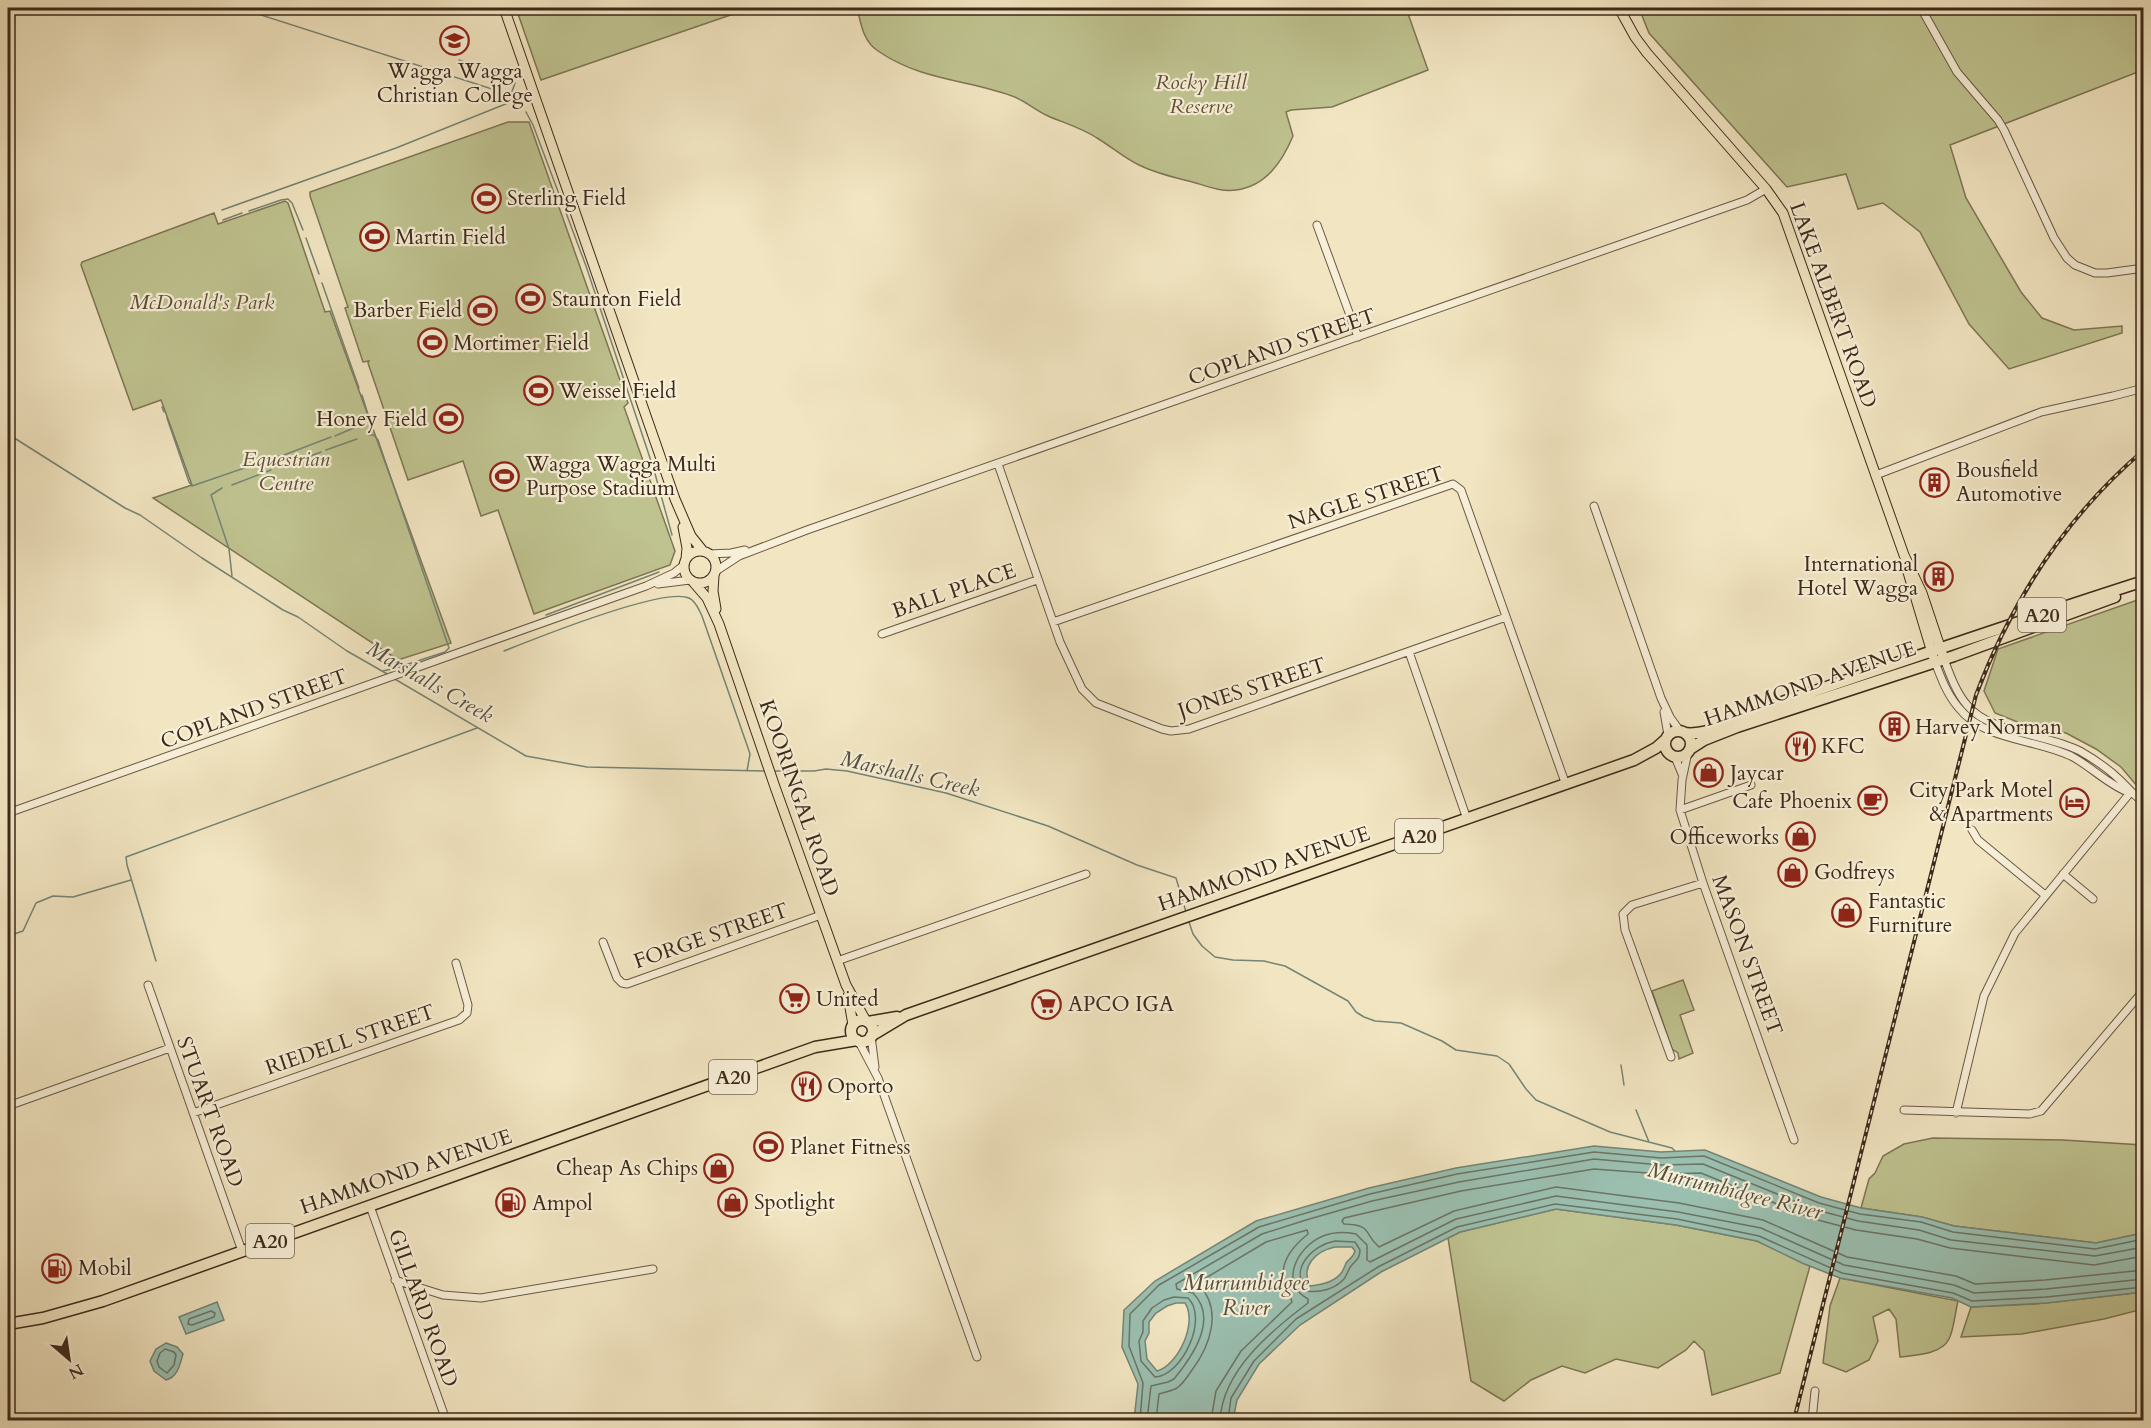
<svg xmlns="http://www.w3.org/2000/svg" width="2151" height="1428" font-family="Cardo,serif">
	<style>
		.green { fill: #bfc390; stroke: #7e7655; stroke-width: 1.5 }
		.water { fill: #9bc0b1; stroke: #758475; stroke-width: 1.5; fill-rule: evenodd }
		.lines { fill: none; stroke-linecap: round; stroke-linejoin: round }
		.shore { stroke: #6c7466; stroke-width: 1.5 }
		.stream { stroke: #758475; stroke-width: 1.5 }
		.minor-casing { stroke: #6a5844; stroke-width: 9 }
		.major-casing { stroke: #3d291a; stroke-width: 11 }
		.highway-casing { stroke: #3d291a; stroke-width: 13 }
		.minor { stroke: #f7efd7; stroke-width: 7 }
		.major { stroke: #f2e6c2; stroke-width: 9 }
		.highway { stroke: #f2e6c2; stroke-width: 10 }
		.rail-casing { stroke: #3d291a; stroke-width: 4 }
		.rail { stroke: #f7efd7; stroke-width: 1.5; stroke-dasharray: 4.5; stroke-linecap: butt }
		.labels { text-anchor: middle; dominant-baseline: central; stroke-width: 4.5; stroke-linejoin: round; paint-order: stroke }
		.shield { fill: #f7efd7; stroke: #756453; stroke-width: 1.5 }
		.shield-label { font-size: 20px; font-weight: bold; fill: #3d291a }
		.poi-label { font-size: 21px; fill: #3d291a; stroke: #f7efd7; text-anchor: start }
		.park-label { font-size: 21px; font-style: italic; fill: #5e5038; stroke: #f7efd7 }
		.street-label { font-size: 21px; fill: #3d291a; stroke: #f7efd7 }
		.water-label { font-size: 22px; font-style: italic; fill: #544f40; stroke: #f7efd7 }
	</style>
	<rect width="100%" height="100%" fill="#f2e6c2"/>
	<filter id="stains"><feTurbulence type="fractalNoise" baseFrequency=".00333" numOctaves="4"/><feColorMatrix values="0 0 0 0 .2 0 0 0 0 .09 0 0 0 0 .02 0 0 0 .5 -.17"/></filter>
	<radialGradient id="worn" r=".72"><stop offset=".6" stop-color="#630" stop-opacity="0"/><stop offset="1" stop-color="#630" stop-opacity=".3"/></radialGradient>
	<path class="green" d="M516,8H751L541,80Z
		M857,8H1406L1428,70L1332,107L1291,110L1286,112L1293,136C1282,162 1266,186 1236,190C1223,192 1209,187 1196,183C1177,178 1157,174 1139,165C1124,158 1112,147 1097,138C1082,128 1064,123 1048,116C1035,110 1024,100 1012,96C965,79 922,81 878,51C863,41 861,24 857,8Z
		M1639,8H2143V70L1950,145L1966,198L2021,292L2042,318L2074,330L2122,326V333L2009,369L1969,324L1920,232L1883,203L1858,209L1846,174L1787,187L1649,33Z
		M508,122H529L628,403L624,407L675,551L670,565L534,614L498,510L481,516L463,461L408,480L368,363L369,361L363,362L345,308L348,307L310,196V192Z
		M285,201L288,203L325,312L330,311L451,643L398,660L153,498L192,485L161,400L133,410L81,265L82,262L214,213L218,224Z
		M2143,598H2144L2143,793L2121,767L2096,749L2066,733L2025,725L1995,713L1984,691L1998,649Z
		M1683,980L1694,1010L1680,1015L1693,1053L1679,1059L1678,1053L1672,1049L1652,991Z
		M1933,1138L2063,1140L2143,1145V1233L2096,1243L1954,1226L1922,1217L1861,1208L1869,1179L1875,1173L1883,1156L1904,1144Z
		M1556,1209L1676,1225L1757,1241L1810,1266L1780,1373L1712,1395L1704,1351L1694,1341L1686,1350L1658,1368L1616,1359L1585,1373L1562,1366L1531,1380L1504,1401L1471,1381L1448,1238L1460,1232Z
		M1840,1278L1958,1301C1955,1313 1954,1329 1949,1339C1941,1355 1914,1355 1900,1357L1896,1319L1889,1309L1873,1317L1878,1341L1869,1360L1846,1372L1823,1363L1830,1306Z
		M2143,1292V1309L2104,1319L2022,1334L1961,1337L1971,1307L2035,1304Z"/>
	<path class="water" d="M1594,1146L1661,1152L1705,1150L1821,1197L1861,1208L1922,1217L1954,1226L2096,1243L2143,1233V1292L2047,1303L1971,1307L1952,1298L1840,1278L1802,1263L1757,1241L1676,1225L1556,1209L1460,1232L1381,1272L1300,1325L1259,1364L1237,1400L1233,1420H1134L1138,1384L1122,1347L1124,1310L1155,1281L1256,1221L1369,1188L1456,1168ZM1335,1247H1352L1355,1251C1353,1258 1350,1258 1346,1263C1346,1264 1342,1272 1342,1272C1335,1282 1321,1285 1310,1286C1300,1266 1316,1251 1335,1247ZM1176,1303H1185C1198,1323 1178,1365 1157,1371L1147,1359L1145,1341L1149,1333V1322L1156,1313L1167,1306Z
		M217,1302L224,1320L186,1334L179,1317Z
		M166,1343L177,1347L183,1354C180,1364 178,1377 166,1380L154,1371L150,1361L156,1349Z"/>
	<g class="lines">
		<path class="shore" d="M1335,1241L1355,1242L1360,1250C1360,1259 1356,1260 1351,1266C1348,1270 1347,1275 1344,1279C1335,1289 1320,1293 1307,1291C1288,1269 1313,1245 1335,1241Z
			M2144,1256L2094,1265L1950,1248L1917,1239L1856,1230L1814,1219L1701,1173L1661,1174L1594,1169L1461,1191L1344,1218L1342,1221L1344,1224C1374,1225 1363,1234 1379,1247L1454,1211L1556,1187L1679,1203L1763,1220L1847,1257L1956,1276L1975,1284L2045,1280L2144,1270
			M1174,1297L1188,1298C1209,1318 1182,1376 1155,1377L1141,1361L1139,1341L1143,1332V1321L1152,1308L1164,1300Z
			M211,1311L215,1313L214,1317L192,1325L188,1324L189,1319Z
			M165,1349L174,1352L176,1355L174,1365L167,1373L159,1367L157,1361L160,1353Z
			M1140,1420L1143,1383L1129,1346L1130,1314L1159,1285L1259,1227L1370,1194L1457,1174L1594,1152L1661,1158L1704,1156L1819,1203L1860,1214L1921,1222L1953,1232L2095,1249L2144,1239
			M1147,1420L1151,1386L1168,1382L1174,1379C1192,1357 1219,1319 1193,1293L1177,1289L1176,1284L1262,1234L1306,1220L1372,1201L1459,1182L1594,1159L1661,1165L1703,1164L1817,1210L1858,1221L1919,1230L1951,1240L2095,1256L2144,1247
			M1156,1420L1159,1394C1165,1392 1172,1391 1177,1388C1183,1384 1188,1376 1192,1370C1210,1346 1223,1310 1199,1285V1282L1266,1242L1307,1230L1308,1234C1293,1246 1278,1264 1285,1284C1286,1291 1291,1296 1292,1302L1241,1351L1216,1391L1211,1420
			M1220,1420C1223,1370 1271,1331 1308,1303V1299C1278,1283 1298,1246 1323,1236C1333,1232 1346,1232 1356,1234L1367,1245V1260L1370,1262L1456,1219L1556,1196L1678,1212L1761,1228L1844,1265L1954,1285L1974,1293L2046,1289L2144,1279
			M1228,1420L1231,1398L1254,1361L1296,1319L1378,1267L1457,1227L1555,1204L1677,1219L1759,1236L1842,1273L1953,1293L1972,1301L2046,1297L2144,1287"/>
		<path class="stream" d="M239,8L511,95L521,104
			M526,112L533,125L586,266L654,470L672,535
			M222,210L396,148L508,103L515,83L512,78L459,60
			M249,211L281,200L288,199L292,203L303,230
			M223,220L242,213
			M306,238L319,274
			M322,283L359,388
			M162,407L164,412
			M167,418L189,482L192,486L279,456
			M8,434L125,508L140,515L202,558L283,610L298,617L347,651L389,675
			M369,435H374L378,440L449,648L445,652L396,668L383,671
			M335,436L370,421L362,395
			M326,450L357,439
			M284,455L331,437
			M280,467L321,452
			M232,485L271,470
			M222,488L211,495L229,549L232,576
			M546,615L659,572
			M504,651C534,639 664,587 689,598C696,601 699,610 702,616L748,748L750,754L747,771
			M393,678L526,756L587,767L765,771
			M773,771H814L826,769L847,771L946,793L1048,826L1137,865L1176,878L1186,912
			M1189,922L1193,934L1202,946L1215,957L1233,960L1264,961L1285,966L1348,1001L1356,1012L1364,1017L1375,1021L1401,1023L1442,1041L1456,1050L1497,1056L1509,1064L1526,1089L1536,1100L1610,1132L1672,1148L1675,1151
			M8,936L23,931L36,903L53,896L73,897L131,880
			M156,961L127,865L126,857L477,728
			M1621,1065L1624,1085
			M1636,1110L1649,1142"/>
		<defs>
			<path id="minor" d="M1921,8L1957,72L1998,120L2004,130L2054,238L2067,258L2075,265L2095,273H2107L2144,268
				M1317,225L1358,337
				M998,464L1060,642L1082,689L1096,703L1162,729L1171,731L1189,729L1506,617
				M1876,475L2041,412L2113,396L2144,388
				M1594,506L1661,698L1670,717L1680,731
				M709,554L731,553L745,550
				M716,571L739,556L807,530L1747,200L1766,189
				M658,584L690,580
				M1053,622L1453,484L1461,490L1566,785
				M882,634L1037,580
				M1409,652L1467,819
				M1944,659C1950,675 1956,692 1967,705C1989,733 2047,734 2080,751C2094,759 2109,769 2121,781C2129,789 2135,796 2144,803
				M1935,662C1941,678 1947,694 1958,707C1985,742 2034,738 2071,756C2092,767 2108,785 2130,793
				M1664,712L1668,735
				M1688,752L1682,780L1680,810L1703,883L1794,1140
				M1675,757L1682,774
				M1680,810L1751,785
				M8,813L646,586L674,573L684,565
				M1972,830L1978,840L2045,895
				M2063,874L2093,899
				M603,942L617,978L622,983L627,984L821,915
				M837,961L1086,874
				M148,985L242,1251
				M871,1036L875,1067
				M858,1040L878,1078L977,1357
				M1671,1057L1625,930L1623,914L1632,905L1703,883
				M8,1106L170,1048
				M1904,1110L2030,1114L2041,1111L2144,990
				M193,1113L459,1020L467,1013L468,1005L456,963
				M1956,1113L1984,996L2015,933L2130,793
				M370,1206L446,1420
				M395,1280L443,1295L481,1298L653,1269
				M1812,1420L1815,1391"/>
			<path id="major" d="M504,8L675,499L691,536L703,551
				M1619,8L1635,37L1647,53L1766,189L1783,213L1904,555L1922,593L1944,659
				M683,527L687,548L686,559
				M684 567a16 16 0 1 1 32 0a16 16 0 1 1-32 0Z
				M1907,569L1933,656
				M714,576L713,591L716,609
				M694,583L707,598L719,624L775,787L846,985L866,1021
				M848,996L853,1025"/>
			<path id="highway" d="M1665 744a13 13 0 1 1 26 0a13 13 0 1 1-26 0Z
				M1685,733C1710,737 1762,709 1788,700C1906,660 2025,619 2144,581
				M1690,749L1704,740L1737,727L1954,656L2115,597
				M851 1031a11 11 0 1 1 22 0a11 11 0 1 1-22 0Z
				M868,1022L897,1017
				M871,1036L906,1015L1634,760L1656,748L1665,740
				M8,1324L43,1318L103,1301L815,1047L857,1040"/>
		</defs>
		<use href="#minor" class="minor-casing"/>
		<use href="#major" class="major-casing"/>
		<use href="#highway" class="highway-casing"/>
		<use href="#minor" class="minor"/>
		<use href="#major" class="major"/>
		<use href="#highway" class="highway"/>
		<defs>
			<path id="rail" d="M1794,1420L1976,695C2012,600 2066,516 2144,450"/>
		</defs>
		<use href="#rail" class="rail-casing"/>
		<use href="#rail" class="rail"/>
	</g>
	<defs>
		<symbol id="school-ring" viewBox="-11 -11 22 22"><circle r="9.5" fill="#f7efd7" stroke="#8f2418" stroke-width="1.5"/><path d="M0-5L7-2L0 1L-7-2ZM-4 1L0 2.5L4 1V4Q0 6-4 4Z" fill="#8f2418"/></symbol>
		<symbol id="stadium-ring" viewBox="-11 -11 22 22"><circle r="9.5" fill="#f7efd7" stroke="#8f2418" stroke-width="1.5"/><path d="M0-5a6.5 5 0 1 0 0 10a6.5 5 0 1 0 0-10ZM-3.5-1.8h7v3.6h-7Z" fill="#8f2418"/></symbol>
		<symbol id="building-ring" viewBox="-11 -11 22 22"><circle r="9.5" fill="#f7efd7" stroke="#8f2418" stroke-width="1.5"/><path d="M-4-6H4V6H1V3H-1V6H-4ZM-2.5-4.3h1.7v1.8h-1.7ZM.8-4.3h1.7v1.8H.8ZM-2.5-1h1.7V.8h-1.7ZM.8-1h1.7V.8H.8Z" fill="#8f2418"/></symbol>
		<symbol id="restaurant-ring" viewBox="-11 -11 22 22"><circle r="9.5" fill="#f7efd7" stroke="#8f2418" stroke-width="1.5"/><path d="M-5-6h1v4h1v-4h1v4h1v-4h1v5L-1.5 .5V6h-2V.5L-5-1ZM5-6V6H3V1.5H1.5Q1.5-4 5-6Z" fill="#8f2418"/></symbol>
		<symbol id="shop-ring" viewBox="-11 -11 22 22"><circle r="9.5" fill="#f7efd7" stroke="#8f2418" stroke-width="1.5"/><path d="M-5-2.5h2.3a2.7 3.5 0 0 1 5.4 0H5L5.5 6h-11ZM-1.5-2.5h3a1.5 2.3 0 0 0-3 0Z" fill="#8f2418"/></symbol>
		<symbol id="cafe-ring" viewBox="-11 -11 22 22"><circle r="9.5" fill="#f7efd7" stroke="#8f2418" stroke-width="1.5"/><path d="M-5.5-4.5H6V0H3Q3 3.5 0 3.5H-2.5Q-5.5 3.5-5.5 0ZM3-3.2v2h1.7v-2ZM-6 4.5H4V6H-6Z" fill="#8f2418"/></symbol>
		<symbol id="hotel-ring" viewBox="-11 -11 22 22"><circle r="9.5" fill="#f7efd7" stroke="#8f2418" stroke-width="1.5"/><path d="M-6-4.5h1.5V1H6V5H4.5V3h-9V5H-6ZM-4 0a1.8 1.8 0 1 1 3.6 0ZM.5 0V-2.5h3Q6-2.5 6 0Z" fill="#8f2418"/></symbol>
		<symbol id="supermarket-ring" viewBox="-11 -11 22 22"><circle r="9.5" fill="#f7efd7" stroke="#8f2418" stroke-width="1.5"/><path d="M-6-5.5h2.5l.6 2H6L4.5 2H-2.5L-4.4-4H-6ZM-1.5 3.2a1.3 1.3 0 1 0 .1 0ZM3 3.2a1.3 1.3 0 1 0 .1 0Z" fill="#8f2418"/></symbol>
		<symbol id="fuel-ring" viewBox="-11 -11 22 22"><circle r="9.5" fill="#f7efd7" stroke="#8f2418" stroke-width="1.5"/><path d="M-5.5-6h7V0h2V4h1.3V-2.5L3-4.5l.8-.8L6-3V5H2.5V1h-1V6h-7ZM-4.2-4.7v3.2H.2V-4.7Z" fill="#8f2418"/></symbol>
	</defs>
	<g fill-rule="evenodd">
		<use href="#school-ring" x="438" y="24" width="33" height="33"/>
		<use href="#stadium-ring" x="470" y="182" width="33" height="33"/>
		<use href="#stadium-ring" x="358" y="220" width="33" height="33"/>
		<use href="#stadium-ring" x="514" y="282" width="33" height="33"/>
		<use href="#stadium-ring" x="466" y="294" width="33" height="33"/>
		<use href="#stadium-ring" x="416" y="326" width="33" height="33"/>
		<use href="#stadium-ring" x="522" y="374" width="33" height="33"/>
		<use href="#stadium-ring" x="432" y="402" width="33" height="33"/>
		<use href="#stadium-ring" x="488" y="460" width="33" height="33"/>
		<use href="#building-ring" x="1918" y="466" width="33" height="33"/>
		<use href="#building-ring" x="1922" y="560" width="33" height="33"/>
		<use href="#building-ring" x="1878" y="710" width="33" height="33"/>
		<use href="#restaurant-ring" x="1784" y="730" width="33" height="33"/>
		<use href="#shop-ring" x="1692" y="756" width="33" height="33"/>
		<use href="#cafe-ring" x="1856" y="784" width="33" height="33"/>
		<use href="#hotel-ring" x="2058" y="786" width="33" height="33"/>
		<use href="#shop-ring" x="1784" y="820" width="33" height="33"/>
		<use href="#shop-ring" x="1776" y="856" width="33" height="33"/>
		<use href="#shop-ring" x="1830" y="896" width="33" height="33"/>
		<use href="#supermarket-ring" x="778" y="982" width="33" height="33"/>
		<use href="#supermarket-ring" x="1030" y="988" width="33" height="33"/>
		<use href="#restaurant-ring" x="790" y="1070" width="33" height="33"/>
		<use href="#stadium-ring" x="752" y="1130" width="33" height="33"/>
		<use href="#shop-ring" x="702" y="1152" width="33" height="33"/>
		<use href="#shop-ring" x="716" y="1186" width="33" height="33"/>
		<use href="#fuel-ring" x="494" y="1186" width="33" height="33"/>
		<use href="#fuel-ring" x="40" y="1252" width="33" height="33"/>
	</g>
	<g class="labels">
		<g class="shield">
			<rect x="2018" y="598" width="48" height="34" rx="4.5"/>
			<rect x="1395" y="819" width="48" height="34" rx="4.5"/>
			<rect x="709" y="1060" width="48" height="34" rx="4.5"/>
			<rect x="246" y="1224" width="48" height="34" rx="4.5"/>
		</g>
		<g class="shield-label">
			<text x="2042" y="615">A20</text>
			<text x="1419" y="836">A20</text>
			<text x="733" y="1077">A20</text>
			<text x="270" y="1241">A20</text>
		</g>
		<g class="poi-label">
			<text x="455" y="71" text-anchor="middle">Wagga Wagga<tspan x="455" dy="24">Christian College</tspan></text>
			<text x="507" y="198">Sterling Field</text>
			<text x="395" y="237">Martin Field</text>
			<text x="552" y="299">Staunton Field</text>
			<text x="462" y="310" text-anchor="end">Barber Field</text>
			<text x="453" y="343">Mortimer Field</text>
			<text x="559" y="391">Weissel Field</text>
			<text x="427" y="419" text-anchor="end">Honey Field</text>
			<text x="526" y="464">Wagga Wagga Multi<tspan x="526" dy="24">Purpose Stadium</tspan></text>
			<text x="1956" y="470">Bousfield<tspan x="1956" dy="24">Automotive</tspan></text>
			<text x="1918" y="564" text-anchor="end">International<tspan x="1918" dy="24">Hotel Wagga</tspan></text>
			<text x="1915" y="727">Harvey Norman</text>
			<text x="1821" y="746">KFC</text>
			<text x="1730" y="773">Jaycar</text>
			<text x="2053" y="790" text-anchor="end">City Park Motel<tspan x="2053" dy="24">&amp; Apartments</tspan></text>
			<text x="1852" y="801" text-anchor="end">Cafe Phoenix</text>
			<text x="1779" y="837" text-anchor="end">Officeworks</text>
			<text x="1814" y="872">Godfreys</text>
			<text x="1868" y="901">Fantastic<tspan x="1868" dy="24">Furniture</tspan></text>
			<text x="816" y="999">United</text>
			<text x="1068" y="1004">APCO IGA</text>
			<text x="827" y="1086">Oporto</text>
			<text x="790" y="1147">Planet Fitness</text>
			<text x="698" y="1168" text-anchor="end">Cheap As Chips</text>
			<text x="754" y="1202">Spotlight</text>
			<text x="532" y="1203">Ampol</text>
			<text x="78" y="1268">Mobil</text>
		</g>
		<g class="park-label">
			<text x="1201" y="82">Rocky Hill<tspan x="1201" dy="24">Reserve</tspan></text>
			<text x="202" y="302">McDonald's Park</text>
			<text x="286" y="459">Equestrian<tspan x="286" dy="24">Centre</tspan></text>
		</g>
		<g class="street-label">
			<text transform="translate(1833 305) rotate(70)">LAKE ALBERT ROAD</text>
			<text transform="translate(1282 347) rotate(-19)">COPLAND STREET</text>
			<text transform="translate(1366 498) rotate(-18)">NAGLE STREET</text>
			<text transform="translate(954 591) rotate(-19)">BALL PLACE</text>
			<text transform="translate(1810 684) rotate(-19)">HAMMOND AVENUE</text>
			<text transform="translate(1252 688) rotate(-18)">JONES STREET</text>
			<text transform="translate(254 709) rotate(-20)">COPLAND STREET</text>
			<text transform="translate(799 798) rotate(71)">KOORINGAL ROAD</text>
			<text transform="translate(1264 869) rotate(-19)">HAMMOND AVENUE</text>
			<text transform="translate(711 936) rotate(-19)">FORGE STREET</text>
			<text transform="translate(1747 955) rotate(70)">MASON STREET</text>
			<text transform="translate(350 1040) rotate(-19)">RIEDELL STREET</text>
			<text transform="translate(210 1112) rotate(70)">STUART ROAD</text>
			<text transform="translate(406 1172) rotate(-19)">HAMMOND AVENUE</text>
			<text transform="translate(423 1308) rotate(70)">GILLARD ROAD</text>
		</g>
		<g class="water-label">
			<text transform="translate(430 682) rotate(30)">Marshalls Creek</text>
			<text transform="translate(910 774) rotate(13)">Marshalls Creek</text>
			<text transform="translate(1735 1191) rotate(14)">Murrumbidgee River</text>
			<text x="1246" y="1283">Murrumbidgee<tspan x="1246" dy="25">River</tspan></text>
		</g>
	</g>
	<rect width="2151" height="1428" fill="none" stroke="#f2e6c2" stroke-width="30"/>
	<rect x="9" y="9" width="2133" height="1410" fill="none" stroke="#3d291a" stroke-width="3"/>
	<rect x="15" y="15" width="2121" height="1398" fill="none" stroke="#3d291a" stroke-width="1.5"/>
	<g transform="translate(69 1359) rotate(151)" stroke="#f7efd7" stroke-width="4.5" paint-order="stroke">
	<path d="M0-4.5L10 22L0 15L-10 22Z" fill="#3d291a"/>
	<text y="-9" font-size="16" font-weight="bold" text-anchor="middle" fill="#3d291a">N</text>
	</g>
	<rect width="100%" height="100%" filter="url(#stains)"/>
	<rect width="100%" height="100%" fill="url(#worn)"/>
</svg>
